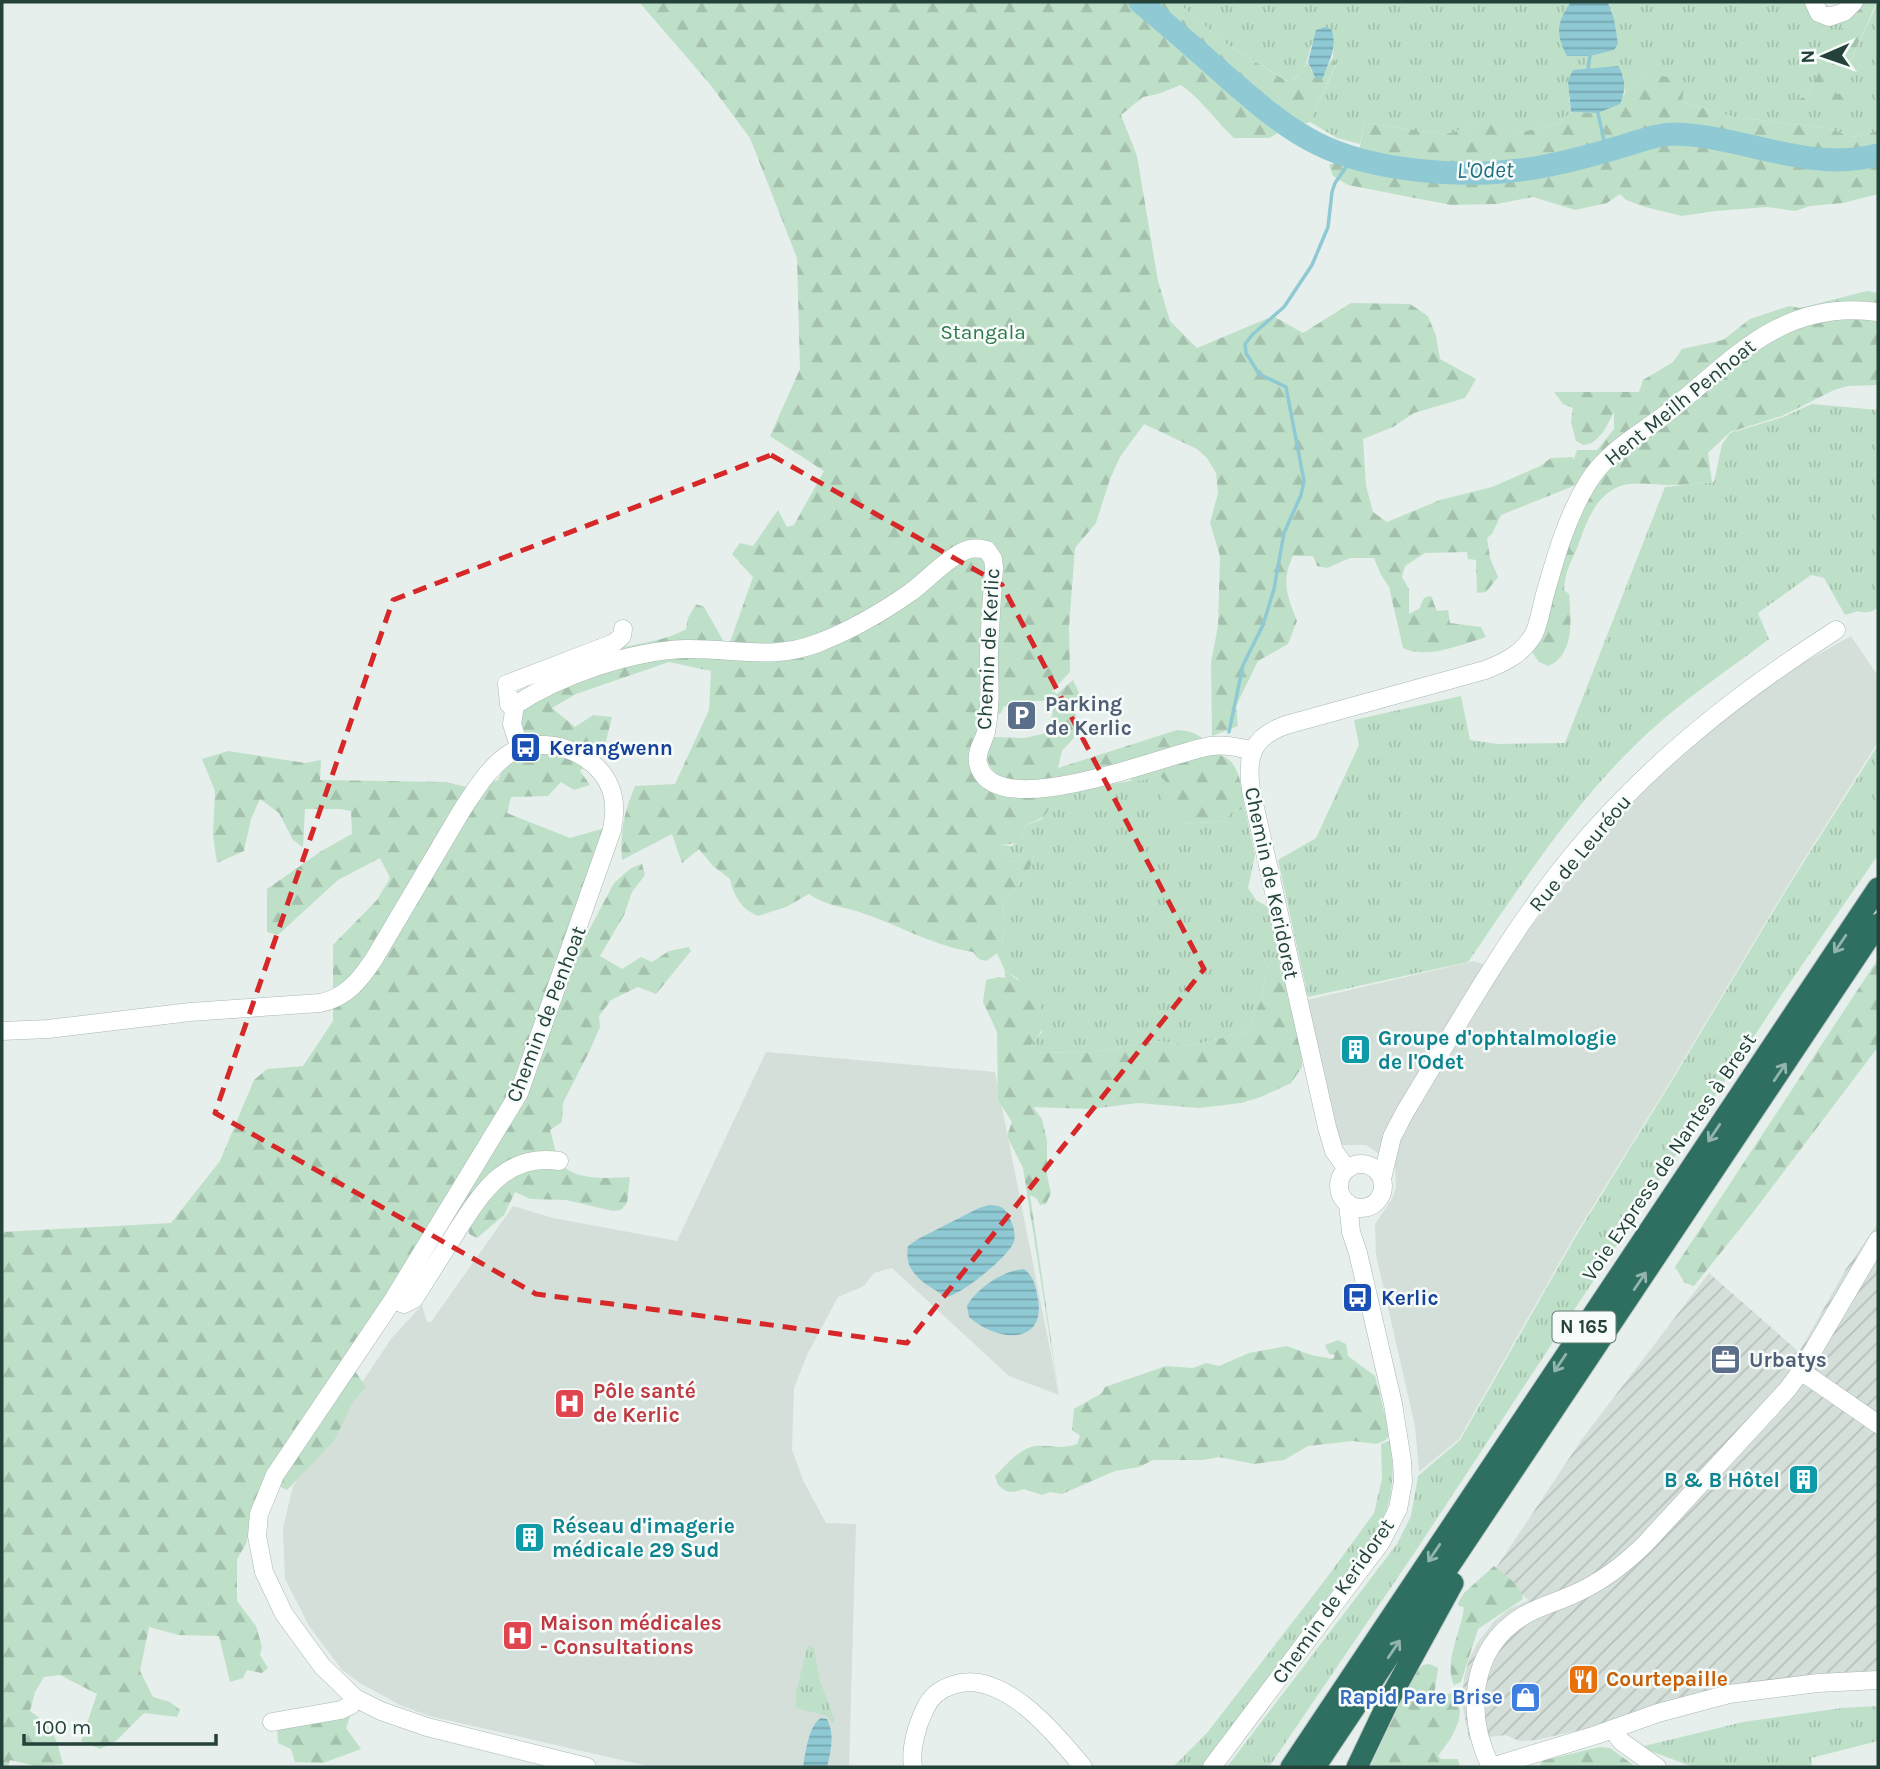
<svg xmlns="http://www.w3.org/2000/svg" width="1880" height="1769" font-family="Karla,sans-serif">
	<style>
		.built { fill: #d4dfda }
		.industrial { fill: url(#industrial-furrows) }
		.grass { fill: url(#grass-tufts) }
		.forest { fill: url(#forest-firs) }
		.water { fill: url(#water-rules) }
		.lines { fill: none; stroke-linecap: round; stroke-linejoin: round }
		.stream { stroke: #8ec9d4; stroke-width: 3.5 }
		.river { stroke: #8ec9d4; stroke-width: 23 }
		.minor-casing { stroke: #a8b8b2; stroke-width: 19 }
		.highway-casing { stroke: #c2cac8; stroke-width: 23 }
		.minor { stroke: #fff; stroke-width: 18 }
		.highway { stroke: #2f6f62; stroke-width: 21 }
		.oneway { stroke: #93b5ae }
		.marked { fill: none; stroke: #d62828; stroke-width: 5; stroke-dasharray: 14 9; stroke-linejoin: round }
		.labels { text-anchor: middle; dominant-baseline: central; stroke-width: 5; stroke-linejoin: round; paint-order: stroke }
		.shield { fill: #f7fbf9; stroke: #637a73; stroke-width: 2 }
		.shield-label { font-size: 19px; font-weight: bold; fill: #24423a }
		.park-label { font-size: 21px; fill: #2d7a4b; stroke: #f7fbf9 }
		.street-label { font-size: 21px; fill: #24423a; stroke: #f7fbf9 }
		.service-label { font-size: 21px; font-weight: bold; fill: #4e5e75; stroke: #f7fbf9; text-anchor: start }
		.transit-label { font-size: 21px; font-weight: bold; fill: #164399; stroke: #f7fbf9; text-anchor: start }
		.culture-label { font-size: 21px; font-weight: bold; fill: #0d838f; stroke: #f7fbf9; text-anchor: start }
		.health-label { font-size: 21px; font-weight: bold; fill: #be3a42; stroke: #f7fbf9; text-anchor: start }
		.food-label { font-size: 21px; font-weight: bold; fill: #c56008; stroke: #f7fbf9; text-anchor: start }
		.shop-label { font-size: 21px; font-weight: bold; fill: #366cbe; stroke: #f7fbf9; text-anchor: end }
		.water-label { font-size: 23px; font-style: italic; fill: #1c6f80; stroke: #f7fbf9 }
	</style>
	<defs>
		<pattern id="industrial-furrows" width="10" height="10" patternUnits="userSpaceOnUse" patternTransform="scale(1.75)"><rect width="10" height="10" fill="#d4dfda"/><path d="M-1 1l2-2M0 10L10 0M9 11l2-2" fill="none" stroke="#b6c1bc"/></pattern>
		<pattern id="grass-tufts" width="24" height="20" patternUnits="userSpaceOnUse" patternTransform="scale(1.75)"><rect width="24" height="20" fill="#bfe0c8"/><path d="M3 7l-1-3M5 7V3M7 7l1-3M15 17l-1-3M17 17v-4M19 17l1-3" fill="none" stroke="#a4c1ad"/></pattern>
		<pattern id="forest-firs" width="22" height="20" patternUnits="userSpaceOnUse" patternTransform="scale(1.75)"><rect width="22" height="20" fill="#bfe0c8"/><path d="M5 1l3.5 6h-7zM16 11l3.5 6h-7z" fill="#a4c1ad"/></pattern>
		<pattern id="water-rules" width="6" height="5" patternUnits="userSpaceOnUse" patternTransform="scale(1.75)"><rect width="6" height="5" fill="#8ec9d4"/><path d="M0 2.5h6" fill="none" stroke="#74a5ad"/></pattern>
	</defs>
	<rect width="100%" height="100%" fill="#e6efeb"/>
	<path class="built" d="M1851,636L1878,676V742L1788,885L1673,1077L1575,1235L1459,1439L1419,1472L1415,1426L1376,1255L1375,1224L1392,1199L1396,1187L1395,1165L1366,1145H1339L1307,1000L1474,961L1497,969L1620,815L1674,761L1750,699L1794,668Z
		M766,1052L995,1072L1059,1395L1009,1376L892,1268L874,1273L864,1286L838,1297L807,1355L794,1388L792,1450L803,1480L826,1523L856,1524L849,1767H652L429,1716L400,1705L360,1683L342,1670L309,1626L285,1579L283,1528L293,1486L391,1339L422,1305L427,1322H431L513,1206L553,1218L677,1241Z"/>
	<path class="industrial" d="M1878,1223V1676L1598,1726L1536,1740L1520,1741L1505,1735L1469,1740L1462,1702L1464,1678L1469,1659L1478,1642L1494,1622L1509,1609L1529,1600L1492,1574L1582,1439L1709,1273L1799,1352L1846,1269Z"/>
	<path class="grass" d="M1177,2H1805L1811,12L1851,14L1808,94L1799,99L1857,93L1834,95L1878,2V131L1853,137L1827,128L1734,117L1682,102L1644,73L1625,93L1623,74L1569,97L1571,112L1559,124L1521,132L1494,125H1478L1446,134L1364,123L1360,144L1337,138L1310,122L1336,65L1333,57L1334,36L1311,45C1308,60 1304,74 1289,82L1225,43Z
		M1812,404L1878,410V608C1871,612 1866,614 1858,611L1845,615L1824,578L1811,575L1758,613L1769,639C1730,669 1687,697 1650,731C1578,796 1523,882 1468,962L1308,997L1278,860L1316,838L1359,745L1354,720L1461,696L1470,740L1498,744L1565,743L1665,487L1714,482L1722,444L1730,433L1783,417Z
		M1878,745V855L1782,994L1415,1552L1269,1767H1227L1397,1544L1411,1516L1418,1476L1460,1440L1576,1236L1673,1079L1788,887Z
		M1161,776L1166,782L1186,824L1222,821L1233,811L1245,809L1255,855L1248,888L1256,900L1269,908L1280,950L1266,969L1262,998L1246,1032L1189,1046L1159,1041L1087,1053L1033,1052L1031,1045L1042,1032L1023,987L1017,978L1005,971L997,953L1002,950C1002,933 1007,922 1002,907L1030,868L1034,856L1019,855L1014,862L1006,860L1007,853L1000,850L1001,845L1012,846L1022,838L1025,826L1042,819L1051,794Z
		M1391,1440C1394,1473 1394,1495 1381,1526L1202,1767H1173L1207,1733L1325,1580L1374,1513L1382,1479L1381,1444Z
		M808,1645L814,1648L820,1681L835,1721L832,1723L827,1716L796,1708V1692Z
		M1878,1706V1741L1811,1758L1812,1767H1693L1640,1747L1743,1722L1842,1708Z"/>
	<path class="forest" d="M639,2H1177L1225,43L1288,82L1296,78L1308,62L1312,72L1326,68L1333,57L1336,64L1310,122L1286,129L1269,138H1234C1214,119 1203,101 1181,85L1158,94L1143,97L1121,115L1137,156L1158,281L1170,321L1197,348L1273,316L1303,333L1351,303L1410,304L1428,316L1436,336L1440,359L1476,379L1465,398L1414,413L1393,427L1363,439L1366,486L1373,512L1387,522L1440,500L1492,487L1540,466L1551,458L1573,457L1574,459L1577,450H1597L1614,429V412C1607,425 1600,444 1583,445L1576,441L1571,422L1573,408L1563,404L1554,392H1639L1643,380L1673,362L1682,349L1723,340L1750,319L1789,306L1800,308L1867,291L1878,293V385L1848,386L1834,390L1782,416L1730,432L1708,453L1712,482C1698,484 1683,485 1669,485C1653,485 1631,480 1616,488C1596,497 1587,521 1580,540C1573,561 1566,565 1564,590L1569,594C1571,619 1575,655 1548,666L1539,662L1532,652L1539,640L1558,568L1588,485H1576L1501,515L1492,534L1487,538L1490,558L1498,577L1486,592L1477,593L1476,560L1468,559L1467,552L1425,553L1405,566L1402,577L1409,589V614L1420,608C1422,601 1423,596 1431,596L1437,611L1448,610L1450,623L1481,627L1486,637C1463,644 1427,660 1403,648L1389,587L1380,573L1374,558H1350L1327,568L1317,566L1313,556H1293C1281,582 1287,595 1297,621L1288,644L1258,661L1236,706L1238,726L1212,736L1211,662L1218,626L1220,556L1210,523L1218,493L1216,473L1207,458L1197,449L1144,424L1120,457L1110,479L1096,523L1075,548L1069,627L1070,672L1052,691L1057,694L1073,680L1079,693L1080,699L1074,706L1079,732L1062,751L1058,768L1177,730C1198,731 1204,738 1215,754C1241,757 1241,788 1245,809L1233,811L1222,821L1186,824L1162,799L1166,782L1161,777L1132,782L1126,764C1096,772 996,804 987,758C986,752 990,743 992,737L1024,738L1047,733L1056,701H1024L1013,708L1004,706L1001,713L995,716L975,771L1051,794C1049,818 1045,816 1025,826L1022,838L1017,843L1001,845L1000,850L1007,853V860L1014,862L1019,855H1034L1030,868L1002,907C1007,923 1002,933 1002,950L986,961L979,959L973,952C935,946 902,927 865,914C847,907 825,906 809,894L786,907L758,916C742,910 733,895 730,879L713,866L699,849L682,863L672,834L622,860C620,830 624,813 635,786L675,784L709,710L711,671L669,662L576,694L552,708L575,727L593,715L612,717L605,745L580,771L590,785L574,790L561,782L548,796L511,797L507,813L570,838L605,828L576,910L579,949L614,883L631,868L642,864L645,875L632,892L624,915L600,956L622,969L641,957L652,962L669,951L689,947L691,951L656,994L638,987L611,1000L599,1016L600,1027L590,1050L563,1103L562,1122L550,1130C554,1141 555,1159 564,1167C580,1181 611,1178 630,1177L627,1203L621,1210L613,1211L566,1200L530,1199L515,1192L504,1215L477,1238L469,1234V1221L446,1205L346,1358L366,1387L353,1402L334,1441L287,1490L279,1486L256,1505L246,1544L237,1559V1601L256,1626L262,1647L260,1655L268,1668L262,1673L247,1670L243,1678L230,1682L219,1636L179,1635L149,1627L140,1671L153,1697L170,1702L180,1710L177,1717L144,1713L116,1741L100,1749L81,1741L97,1694L60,1675L44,1677L35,1692L30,1711C54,1727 56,1737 63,1764L36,1766L10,1760L8,1767H2V1232L171,1223L220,1161L254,1080L267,1069L303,1066L333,1021V945L377,900L390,878L380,858L338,880L278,935L267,932V889L323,850L352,834L351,811L339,809H305L303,847L293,840L279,813L260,799L251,819L244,851L217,863L213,835L215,791L202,759L228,751L305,763L321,760L320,780L446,782L467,787L498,780L506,762L525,751L520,713C531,702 586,657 598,653C627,644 660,644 686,629L688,618L696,604L704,607L724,642H730L753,577L732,554L740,543L753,546L778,510L787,527L794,525L824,471L770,436L800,369L797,258L750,138L709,83Z
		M1864,2H1877L1835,94L1857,93L1865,97V103C1843,113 1820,107 1798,100L1808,94L1844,24Z
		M1644,73L1674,78L1684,85L1682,102L1734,117L1827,128L1853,137L1878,131V194L1843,203L1810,206L1795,211L1767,207L1715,211L1682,216L1645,207L1626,200L1620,194L1607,203L1575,210L1533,197L1497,204L1451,205L1348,185L1333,176L1329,165L1359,152L1364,123L1446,134L1478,125L1494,124L1521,132L1559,124L1571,112L1598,113L1619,104L1625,93Z
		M1280,950L1302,1053V1067L1291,1083L1261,1097L1241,1103L1199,1108L1138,1103L1091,1109L1033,1107L1042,1119L1047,1141V1175L1051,1193L1046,1204L1040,1205L1037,1199L1030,1195L1059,1395L1023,1168L1007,1136L1012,1122L998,1100L997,1032L983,1002L986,980L999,977L1005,978V971C1017,978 1023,987 1036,991C1043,1015 1050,1025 1031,1045L1034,1052L1087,1053L1159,1041L1189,1046L1246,1032L1262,998L1266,969Z
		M1878,959V1047L1751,1215L1694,1286L1685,1283L1675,1267Z
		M1338,1340L1346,1344L1348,1356L1375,1376L1390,1434L1386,1440L1376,1444L1353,1441L1308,1446L1284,1460L1254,1464L1219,1457L1203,1460H1153L1139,1467L1115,1471L1062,1494L1050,1492L1042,1495L1024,1489L1014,1492L1006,1491L998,1485L995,1476C1004,1467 1019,1450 1031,1447C1045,1443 1058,1451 1077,1444L1080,1436L1072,1430L1074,1409L1102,1393L1105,1387L1166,1366L1193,1368L1206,1363L1219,1366L1249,1353L1287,1346L1311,1355L1333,1359L1335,1355L1329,1354L1325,1345Z
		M1494,1566C1506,1576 1520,1584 1523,1599L1478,1629L1461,1682L1454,1685C1443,1661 1462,1631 1464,1607L1459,1606L1458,1603L1464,1593Z
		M1430,1664L1438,1668L1434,1696L1453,1693C1470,1714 1452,1737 1438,1756L1441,1759H1458L1460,1767H1370L1413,1676L1423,1665Z
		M352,1711L346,1728L361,1749L323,1763L295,1762L291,1749L278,1743L277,1724Z
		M1599,1747L1610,1748L1636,1767H1539L1542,1761Z"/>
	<path class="water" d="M1571,2L1608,3L1614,19L1618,44L1614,50L1590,56H1567C1555,33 1557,22 1571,2Z
		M1325,27L1331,29C1339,47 1328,61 1323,78L1316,79L1308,62L1316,30Z
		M1618,66C1626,78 1626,91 1620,104L1598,113L1571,112L1568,80L1573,70Z
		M989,1205C1001,1205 1006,1208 1010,1219C1013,1225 1016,1234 1014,1241C1011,1255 960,1296 946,1297C926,1284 903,1274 908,1246L918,1239L979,1208Z
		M1024,1269C1033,1276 1035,1284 1037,1294C1049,1346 998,1343 969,1317L967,1306C977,1288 1004,1270 1024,1269Z
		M821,1718L827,1719C835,1735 831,1750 827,1767H803C806,1752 808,1726 821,1718Z"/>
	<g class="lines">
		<path class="stream" d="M1588,69L1590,56
			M1598,113L1606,150
			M1229,732L1243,665L1263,625L1274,589L1284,533L1301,495L1304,481L1286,387L1259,374L1246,353L1245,344L1253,334L1284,307L1312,265L1328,227L1332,192L1335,183L1353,157"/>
		<path class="river" d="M1140,2C1170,27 1199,52 1228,78C1256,102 1285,128 1318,144C1372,171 1460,178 1520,170C1555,166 1590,156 1623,146C1641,141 1656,134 1675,134C1744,136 1808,173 1878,155"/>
		<defs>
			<path id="minor" d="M1814,2L1819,13L1829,17L1844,12L1854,2
				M514,710L509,704L507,684L614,643L622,636L623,629
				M520,749L512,724L515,705C561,675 630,651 686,649C733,648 772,661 818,643C852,630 881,613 911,592C928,579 943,562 962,552C970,547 978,548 987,550L993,559L994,568C992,596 990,625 989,653C988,671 991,688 989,706C989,715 987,724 986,732C983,743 976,751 978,763C992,828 1170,752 1211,746C1225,744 1239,747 1253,751
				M2,1031L48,1029L190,1012L320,1003C346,998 360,980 374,959L462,810C476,789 490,765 512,752C545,734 596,752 610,787C616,801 615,815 612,830L519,1093L393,1300L275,1475L259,1514L257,1536L264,1572L284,1614L322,1666L355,1698L381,1711L427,1727L587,1767
				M1339 1186a22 22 0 1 1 44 0a22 22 0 1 1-44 0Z
				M1347,1169L1334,1151L1327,1127L1251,790C1246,756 1252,737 1286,725L1485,670C1506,662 1523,653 1534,634C1539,623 1541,610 1544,598C1555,559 1566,519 1587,484C1605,453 1638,435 1666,414C1733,360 1781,299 1878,312
				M1382,1179L1392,1137L1405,1112C1457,1026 1507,936 1570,858C1646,765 1735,695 1836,630
				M393,1300L404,1304L414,1299C428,1277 441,1256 455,1234C481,1194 504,1153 559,1161
				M1801,1371L1878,1424
				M272,1722L341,1710L351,1705L355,1698
				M1612,1729L1622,1742L1657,1767
				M913,1767C910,1749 917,1725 925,1709C930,1697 940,1689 953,1685C1002,1668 1056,1734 1083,1767
				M1212,1767L1381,1542L1398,1509L1403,1482L1402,1461L1393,1404L1358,1253L1351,1232L1348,1203
				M1491,1767C1465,1715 1469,1649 1523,1616C1538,1607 1556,1602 1572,1595C1600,1583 1624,1565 1646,1543L1787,1390L1801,1371L1878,1240
				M1491,1767L1596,1735L1658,1713L1729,1694L1818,1683L1878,1680"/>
			<path id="highway" d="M1291,1767L1878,888
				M1315,1767L1878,924
				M1357,1767L1389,1700L1453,1583"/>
		</defs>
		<use href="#minor" class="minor-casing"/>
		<use href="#highway" class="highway-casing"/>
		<use href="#minor" class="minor"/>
		<use href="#highway" class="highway"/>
	</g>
	<defs><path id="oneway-shaft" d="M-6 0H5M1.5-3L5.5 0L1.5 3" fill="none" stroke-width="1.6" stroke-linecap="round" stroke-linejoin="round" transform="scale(1.75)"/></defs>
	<g class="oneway">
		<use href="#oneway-shaft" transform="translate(1840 944) rotate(124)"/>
		<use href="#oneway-shaft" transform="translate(1780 1072) rotate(-56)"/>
		<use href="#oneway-shaft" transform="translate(1714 1133) rotate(124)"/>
		<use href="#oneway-shaft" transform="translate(1640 1281) rotate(-56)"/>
		<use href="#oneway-shaft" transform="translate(1560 1363) rotate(124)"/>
		<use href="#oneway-shaft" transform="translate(1434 1553) rotate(124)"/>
		<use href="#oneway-shaft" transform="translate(1394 1649) rotate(-56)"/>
	</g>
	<path class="marked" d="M771,455L1002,585L1204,969L907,1343L536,1294L215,1113L393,600Z"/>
	<defs>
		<symbol id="parking-square" viewBox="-11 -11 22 22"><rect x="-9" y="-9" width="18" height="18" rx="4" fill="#5c6f8a" stroke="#f7fbf9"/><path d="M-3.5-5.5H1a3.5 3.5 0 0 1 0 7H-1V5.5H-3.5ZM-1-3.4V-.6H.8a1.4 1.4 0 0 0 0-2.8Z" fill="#fff"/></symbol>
		<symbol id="bus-square" viewBox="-11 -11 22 22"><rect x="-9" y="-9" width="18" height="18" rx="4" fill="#1a4fb4" stroke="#f7fbf9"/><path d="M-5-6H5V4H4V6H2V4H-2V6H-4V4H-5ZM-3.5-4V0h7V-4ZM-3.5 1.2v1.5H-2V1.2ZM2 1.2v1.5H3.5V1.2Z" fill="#fff"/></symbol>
		<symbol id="building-square" viewBox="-11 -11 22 22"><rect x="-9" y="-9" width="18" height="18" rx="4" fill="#0f9aa8" stroke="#f7fbf9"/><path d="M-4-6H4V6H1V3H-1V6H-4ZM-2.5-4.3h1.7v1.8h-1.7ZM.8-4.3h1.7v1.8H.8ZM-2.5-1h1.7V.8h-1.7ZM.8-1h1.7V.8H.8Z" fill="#fff"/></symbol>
		<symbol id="office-square" viewBox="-11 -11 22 22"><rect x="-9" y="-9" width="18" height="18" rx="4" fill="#5c6f8a" stroke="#f7fbf9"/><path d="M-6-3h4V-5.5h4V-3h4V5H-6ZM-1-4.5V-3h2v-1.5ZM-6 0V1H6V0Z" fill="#fff"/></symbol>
		<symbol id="hospital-square" viewBox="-11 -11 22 22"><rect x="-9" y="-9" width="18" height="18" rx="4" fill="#e0444e" stroke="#f7fbf9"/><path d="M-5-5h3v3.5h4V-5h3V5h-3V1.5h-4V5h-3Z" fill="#fff"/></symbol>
		<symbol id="restaurant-square" viewBox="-11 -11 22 22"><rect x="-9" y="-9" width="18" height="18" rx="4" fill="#e8710a" stroke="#f7fbf9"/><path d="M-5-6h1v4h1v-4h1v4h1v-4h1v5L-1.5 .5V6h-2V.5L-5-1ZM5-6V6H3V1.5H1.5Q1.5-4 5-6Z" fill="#fff"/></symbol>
		<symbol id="shop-square" viewBox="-11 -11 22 22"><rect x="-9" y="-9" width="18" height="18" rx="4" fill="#3f7fe0" stroke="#f7fbf9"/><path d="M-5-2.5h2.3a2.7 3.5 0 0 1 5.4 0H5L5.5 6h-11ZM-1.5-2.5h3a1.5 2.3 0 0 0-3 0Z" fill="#fff"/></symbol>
	</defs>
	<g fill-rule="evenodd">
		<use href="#parking-square" x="1004" y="698" width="35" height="35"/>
		<use href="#bus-square" x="508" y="730" width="35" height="35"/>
		<use href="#building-square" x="1338" y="1032" width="35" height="35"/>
		<use href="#bus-square" x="1340" y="1280" width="35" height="35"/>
		<use href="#office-square" x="1708" y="1342" width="35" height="35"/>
		<use href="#hospital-square" x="552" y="1386" width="35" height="35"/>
		<use href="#building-square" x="1786" y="1462" width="35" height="35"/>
		<use href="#building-square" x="512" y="1520" width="35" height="35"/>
		<use href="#hospital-square" x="500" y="1618" width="35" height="35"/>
		<use href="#restaurant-square" x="1566" y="1662" width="35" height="35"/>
		<use href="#shop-square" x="1508" y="1680" width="35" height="35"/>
	</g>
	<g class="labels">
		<rect class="shield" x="1552.5" y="1311.5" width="63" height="31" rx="5"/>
		<g class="shield-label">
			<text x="1584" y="1327">N 165</text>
		</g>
		<g class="park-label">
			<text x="983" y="332">Stangala</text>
		</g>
		<g class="street-label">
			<text transform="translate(1680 402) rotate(-39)">Hent Meilh Penhoat</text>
			<text transform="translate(988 649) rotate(-87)">Chemin de Kerlic</text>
			<text transform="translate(1580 853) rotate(-50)">Rue de Leuréou</text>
			<text transform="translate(1272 883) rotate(78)">Chemin de Keridoret</text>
			<text transform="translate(546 1014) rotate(-69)">Chemin de Penhoat</text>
			<text transform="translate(1669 1157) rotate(-56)">Voie Express de Nantes à Brest</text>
			<text transform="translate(1333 1601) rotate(-55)">Chemin de Keridoret</text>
		</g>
		<g class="service-label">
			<text x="1045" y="704">Parking<tspan x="1045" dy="24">de Kerlic</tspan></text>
			<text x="1749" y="1360">Urbatys</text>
		</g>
		<g class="transit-label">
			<text x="549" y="748">Kerangwenn</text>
			<text x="1381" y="1298">Kerlic</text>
		</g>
		<g class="culture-label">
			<text x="1378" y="1038">Groupe d'ophtalmologie<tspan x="1378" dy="24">de l'Odet</tspan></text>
			<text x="1780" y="1480" text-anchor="end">B &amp; B Hôtel</text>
			<text x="552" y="1526">Réseau d'imagerie<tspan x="552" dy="24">médicale 29 Sud</tspan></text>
		</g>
		<g class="health-label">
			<text x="593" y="1391">Pôle santé<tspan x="593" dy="24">de Kerlic</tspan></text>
			<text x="540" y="1623">Maison médicales<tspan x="540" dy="24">- Consultations</tspan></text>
		</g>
		<g class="food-label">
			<text x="1606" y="1679">Courtepaille</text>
		</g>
		<g class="shop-label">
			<text x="1503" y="1697">Rapid Pare Brise</text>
		</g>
		<g class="water-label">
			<text transform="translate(1485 170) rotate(-1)">L'Odet</text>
		</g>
	</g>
	<rect width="1880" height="1769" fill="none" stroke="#24423a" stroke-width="7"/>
	<g transform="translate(1824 56) rotate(268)" stroke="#f7fbf9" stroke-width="5" paint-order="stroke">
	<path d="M0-5L12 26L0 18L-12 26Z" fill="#24423a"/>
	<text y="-10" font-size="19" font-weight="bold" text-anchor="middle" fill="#24423a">N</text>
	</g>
	<path d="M24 1734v10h192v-10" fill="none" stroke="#24423a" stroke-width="3.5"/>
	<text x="35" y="1734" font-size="21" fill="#24423a" stroke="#f7fbf9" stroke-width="5" paint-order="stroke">100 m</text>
</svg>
